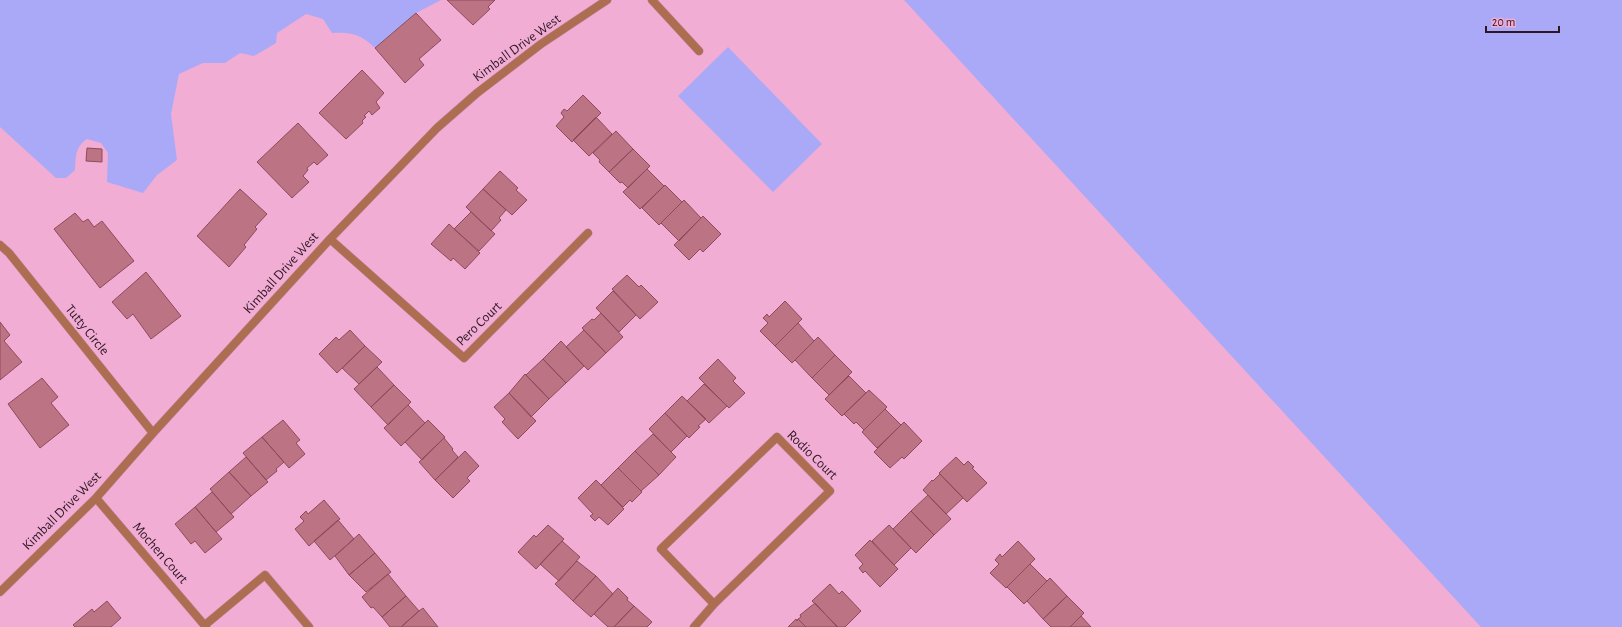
<svg xmlns="http://www.w3.org/2000/svg" width="1622" height="627" font-family="'Alegreya Sans',sans-serif">
	<style>
		.green { fill: #aaa9f8 }
		.building { fill: #bc7485; stroke: #8e4a5c }
		.lines { fill: none; stroke-linecap: round; stroke-linejoin: round }
		.street-casing { stroke: #ca8fb0; stroke-width: 9 }
		.street { stroke: #ad6d51; stroke-width: 8 }
		.labels { text-anchor: middle; dominant-baseline: central; stroke-width: 3.5; stroke-linejoin: round; paint-order: stroke }
		.street-label { font-size: 14px; fill: #2e1625; stroke: #f1add3 }
	</style>
	<rect width="100%" height="100%" fill="#f1add3"/>
	<path class="green" d="M0,0H441L416,13L375,48C360,34 352,32 332,33L323,19L306,14L277,33L276,43L254,56L240,53L225,63H203L179,74L171,114L177,160L157,175L143,193L107,182L108,153L101,143L87,139C75,147 76,156 75,170L66,178H56L0,127Z
		M904,0H1622V627H1481Z
		M728,47L822,144L773,192L678,96Z"/>
	<path class="building" d="M447,0H495L488,7L490,9L473,25Z
		M416,13L441,40L419,59L424,65L405,83L375,48Z
		M362,70L384,93L376,102L380,108L372,115L369,111L364,116L366,117L362,121L363,123L346,139L319,113Z
		M583,95L601,113L572,142L556,126L564,117L561,113L564,109L567,111Z
		M596,117L612,134L589,156L573,140Z
		M298,123L328,155L317,165L314,162L307,168L308,170L303,176L309,182L292,198L257,162Z
		M616,131L633,149L609,172L599,162L600,160L593,153Z
		M87,148L102,149V162L86,161Z
		M633,149L650,166L628,188L622,182L620,183L609,172Z
		M647,169L664,186L640,209L623,192Z
		M500,171L518,188L516,190L527,200L512,215L483,189Z
		M665,185L682,202L659,225L642,208Z
		M240,189L267,214L255,227L257,229L244,245L246,247L229,267L197,236Z
		M483,189L506,210L499,218L501,220L491,231L466,207Z
		M684,200L701,218L679,241L661,223Z
		M471,212L495,234L479,251L454,229Z
		M75,213L83,222L88,219L94,227L102,221L134,261L100,288L54,229Z
		M703,216L721,234L703,252L700,249L689,260L674,245Z
		M449,224L480,253L465,269L453,258L451,261L431,244Z
		M146,272L181,316L151,339L133,314L127,319L112,302Z
		M627,275L639,287L641,285L658,302L640,319L612,289Z
		M613,291L636,315L619,332L596,308Z
		M785,301L802,319L775,346L760,331L768,323L763,318L767,314L769,317Z
		M601,313L623,337L606,353L582,328L592,319L594,320Z
		M0,322L10,335L4,341L22,362L0,380Z
		M798,323L814,341L792,363L775,346Z
		M350,330L365,346L337,373L319,354L336,337L339,340Z
		M584,330L606,353L588,370L566,347Z
		M818,337L835,355L812,378L795,360Z
		M561,341L584,366L566,383L543,359Z
		M365,346L382,362L359,384L342,368Z
		M835,355L852,372L829,395L812,378Z
		M543,359L566,383L549,399L526,375Z
		M718,359L736,378L733,381L745,393L729,408L699,378Z
		M377,367L394,385L371,407L354,389Z
		M525,374L549,399L531,417L509,393Z
		M849,376L866,393L842,416L825,399Z
		M42,378L58,397L51,403L69,425L40,448L8,404Z
		M704,384L727,406L709,423L687,401Z
		M394,385L411,402L388,425L371,407Z
		M869,390L887,407L864,430L856,422L854,424L844,414Z
		M509,393L536,421L518,439L502,422L505,419L494,407Z
		M682,396L706,419L698,426L700,427L689,438L665,413Z
		M408,405L425,423L401,446L384,428Z
		M885,409L901,425L877,448L862,432Z
		M665,413L687,436L671,452L649,429Z
		M283,420L300,440L296,443L305,454L289,468L262,437Z
		M428,420L445,437L422,460L405,442Z
		M904,422L922,441L904,459L902,457L890,468L874,452Z
		M653,434L676,457L659,475L635,451Z
		M262,437L284,462L276,469L277,471L266,480L243,453Z
		M444,438L453,449L452,450L458,457L435,480L419,462Z
		M465,451L479,466L467,478L470,481L453,498L435,480Z
		M635,451L659,475L641,491L618,468Z
		M246,457L268,482L251,496L229,472Z
		M956,457L964,465L968,461L974,467L972,468L987,483L967,502L939,473Z
		M618,468L642,492L632,502L630,500L623,507L601,485Z
		M229,472L251,496L231,514L210,489Z
		M940,474L963,498L946,514L923,490L932,480L933,481Z
		M596,480L624,509L608,525L599,517L595,521L590,516L593,514L578,498Z
		M212,492L234,517L216,532L195,507Z
		M928,495L951,519L934,535L911,511Z
		M324,500L340,519L309,546L295,529L304,521L300,517L306,511L308,514Z
		M195,507L222,539L205,553L195,541L191,544L175,524Z
		M911,511L934,535L916,553L893,529Z
		M338,520L354,539L330,560L314,541Z
		M548,525L564,539L536,569L518,552L534,535L536,537Z
		M889,525L911,548L894,565L872,541Z
		M359,534L375,553L349,575L335,556Z
		M870,540L898,569L880,587L865,571L863,573L859,568L863,564L855,555Z
		M562,541L580,557L559,581L540,564Z
		M1018,541L1035,559L1006,588L990,573L999,564L995,560L1000,554L1002,557Z
		M375,553L391,572L366,592L349,575Z
		M577,561L596,576L573,601L555,584Z
		M1030,564L1047,581L1024,604L1007,587Z
		M388,574L406,596L382,617L373,607L371,608L362,597Z
		M596,576L613,594L591,617L573,601Z
		M1050,578L1067,596L1043,619L1027,601Z
		M830,584L839,594L842,591L861,611L845,627H838L812,601Z
		M618,588L628,598L627,600L634,606L614,627H608L594,614Z
		M406,596L419,611L401,627H390L382,617Z
		M1067,596L1084,613L1070,627H1051L1043,619Z
		M107,601L121,618L111,627H75L73,625L92,609L94,612Z
		M815,603L837,627H806L798,619L801,617L800,615Z
		M634,606L652,622L647,627H614Z
		M423,608L438,627H401L419,611Z
		M1081,616L1091,627H1070Z
		M796,619L797,621L798,619L806,627H788Z"/>
	<g class="lines">
		<defs>
			<path id="street" d="M652,0L699,51
				M330,239L464,358L588,233
				M0,245L9,253L153,433
				M96,498L206,627
				M0,592L96,498L153,433L330,239L437,128L477,93L541,44L607,0
				M205,625L265,575L309,627
				M694,627L714,604L830,491L777,437L661,549L714,604"/>
		</defs>
		<use href="#street" class="street-casing"/>
		<use href="#street" class="street"/>
	</g>
	<g class="labels">
		<g class="street-label">
			<text transform="translate(517 48) rotate(-36)">Kimball Drive West</text>
			<text transform="translate(281 273) rotate(-48)">Kimball Drive West</text>
			<text transform="translate(479 324) rotate(-44)">Pero Court</text>
			<text transform="translate(87 330) rotate(51)">Tutty Circle</text>
			<text transform="translate(812 455) rotate(44)">Rodio Court</text>
			<text transform="translate(62 511) rotate(-45)">Kimball Drive West</text>
			<text transform="translate(160 553) rotate(49)">Mochen Court</text>
		</g>
	</g>
	<path d="M1486 26v6h73v-6" fill="none" stroke="#2e1625" stroke-width="2"/>
	<text x="1492" y="26" font-size="12" fill="#2e1625" stroke="#f1add3" stroke-width="3" paint-order="stroke">20 m</text>
</svg>
